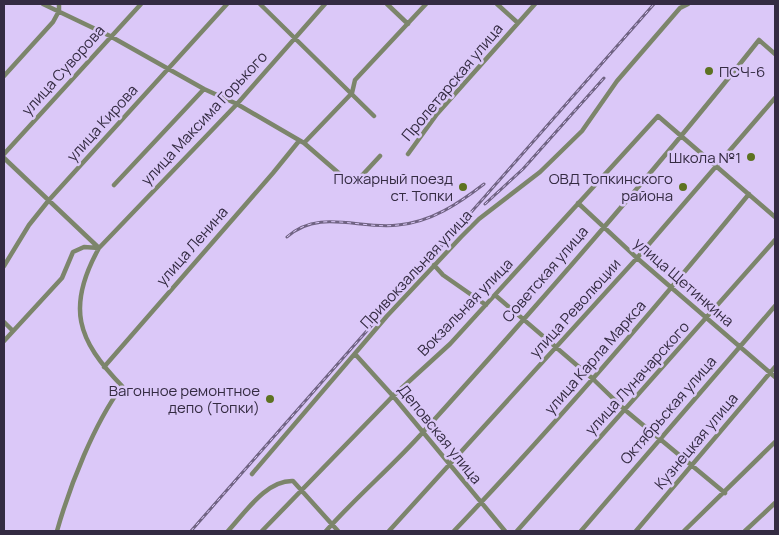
<svg xmlns="http://www.w3.org/2000/svg" width="779" height="535" font-family="Manrope,sans-serif">
	<style>
		.lines { fill: none; stroke-linecap: round; stroke-linejoin: round }
		.minor { stroke: #7c856b; stroke-width: 4.5 }
		.rail-casing { stroke: #706383; stroke-width: 3 }
		.rail { stroke: #dbc8f8; stroke-width: 1; stroke-dasharray: 4; stroke-linecap: butt }
		.poi-dot { fill: #5d7221; stroke: #dbc8f8; stroke-width: 2 }
		.labels { text-anchor: middle; dominant-baseline: central; stroke-width: 5; stroke-linejoin: round; paint-order: stroke }
		.street-label { font-size: 15px; fill: #342b42; stroke: #dbc8f8 }
		.poi-label { font-size: 15px; fill: #342b42; stroke: #dbc8f8; text-anchor: end }
	</style>
	<rect width="100%" height="100%" fill="#dbc8f8"/>
	<g class="lines">
		<path class="minor" d="M43,4L110,36L204,89L237,104L304,143L349,182L355,183L380,156
			M260,4L374,116
			M387,4L408,24
			M497,4L518,23
			M4,76L53,22L59,11V4
			M304,143L352,93L355,80L426,4
			M4,154L141,4
			M408,154L437,114L535,4
			M4,158L99,248
			M114,185L204,89
			M578,203L637,258L775,377
			M434,265L443,275L486,305
			M4,266L29,225L49,200L227,4
			M495,295L593,379L625,410L725,493
			M4,322L13,331
			M4,341L62,278L73,252L84,247L99,248
			M355,354L393,396L505,531
			M104,367L273,173L299,141
			M252,474L387,316L461,237L479,219L540,172L582,131L617,81L680,8L688,4
			M57,531C70,485 94,424 122,386C77,340 66,307 99,248L237,104L325,4
			M228,531C245,513 266,480 293,481L338,531
			M262,531L393,396L450,344L658,116L775,217
			M326,531C357,496 393,466 424,431C539,304 652,175 759,40L775,54
			M389,531L637,258L775,98
			M454,531C557,423 654,310 749,194
			M517,531L775,240
			M581,531L775,306
			M636,531L775,367
			M684,531L775,442
			M745,531L775,503"/>
		<defs>
			<path id="rail" d="M485,204L523,169L604,78
				M287,237C319,208 360,230 398,225C431,222 458,204 484,184
				M191,531L654,4"/>
		</defs>
		<use href="#rail" class="rail-casing"/>
		<use href="#rail" class="rail"/>
	</g>
	<g class="poi-dot">
		<circle cx="709" cy="71" r="5"/>
		<circle cx="751" cy="157" r="5"/>
		<circle cx="463" cy="187" r="5"/>
		<circle cx="683" cy="187" r="5"/>
		<circle cx="270" cy="399" r="5"/>
	</g>
	<g class="labels">
		<g class="street-label">
			<text transform="translate(63 70) rotate(-48)">улица Суворова</text>
			<text transform="translate(452 82) rotate(-50)">Пролетарская улица</text>
			<text transform="translate(204 118) rotate(-47)">улица Максима Горького</text>
			<text transform="translate(102 123) rotate(-48)">улица Кирова</text>
			<text transform="translate(192 246) rotate(-49)">улица Ленина</text>
			<text transform="translate(416 269) rotate(-47)">Привокзальная улица</text>
			<text transform="translate(545 274) rotate(-49)">Советская улица</text>
			<text transform="translate(684 282) rotate(41)">улица Щетинкина</text>
			<text transform="translate(465 307) rotate(-46)">Вокзальная улица</text>
			<text transform="translate(575 308) rotate(-48)">улица Революции</text>
			<text transform="translate(595 357) rotate(-49)">улица Карла Маркса</text>
			<text transform="translate(637 378) rotate(-48)">улица Луначарского</text>
			<text transform="translate(668 410) rotate(-49)">Октябрьская улица</text>
			<text transform="translate(440 434) rotate(51)">Деповская улица</text>
			<text transform="translate(696 441) rotate(-50)">Кузнецкая улица</text>
		</g>
		<g class="poi-label">
			<text x="719" y="71" text-anchor="start">ПСЧ-6</text>
			<text x="741" y="157">Школа №1</text>
			<text x="453" y="178">Пожарный поезд<tspan x="453" dy="17">ст. Топки</tspan></text>
			<text x="673" y="178">ОВД Топкинского<tspan x="673" dy="17">района</tspan></text>
			<text x="260" y="390">Вагонное ремонтное<tspan x="260" dy="17">депо (Топки)</tspan></text>
		</g>
	</g>
	<rect width="779" height="535" fill="none" stroke="#342b42" stroke-width="10"/>
</svg>
